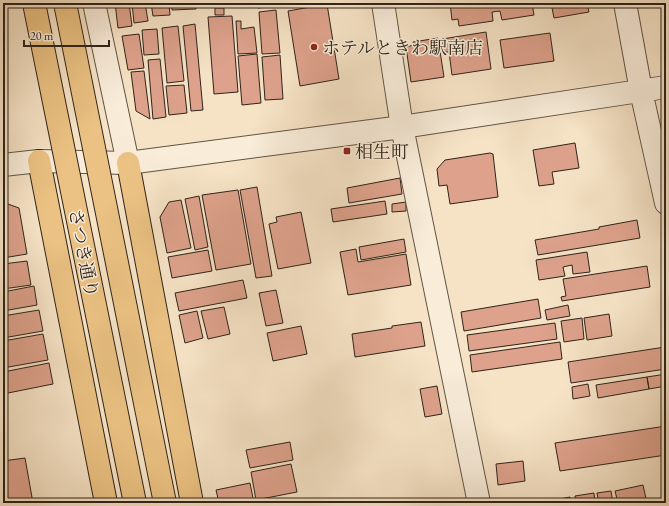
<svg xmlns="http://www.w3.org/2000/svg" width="669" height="506" font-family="'EB Garamond','Noto Serif JP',serif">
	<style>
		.building { fill: #dea28c; stroke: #2e241a }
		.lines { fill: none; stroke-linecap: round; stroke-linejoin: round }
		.minor-casing { stroke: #605445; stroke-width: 24 }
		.tertiary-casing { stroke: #605445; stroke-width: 24 }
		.trunk-casing { stroke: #2e241a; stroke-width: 24 }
		.minor { stroke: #f9edda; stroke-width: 22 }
		.tertiary { stroke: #f9edda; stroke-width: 22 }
		.trunk { stroke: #ebc283; stroke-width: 22 }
		.rail { stroke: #2e241a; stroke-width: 3; stroke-dasharray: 7 7; stroke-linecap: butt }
		.trunk-bridge-casing { stroke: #2e241a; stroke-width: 24; stroke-linecap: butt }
		.trunk-bridge { stroke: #ebc283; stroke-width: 22 }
		.poi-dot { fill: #8f2418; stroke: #f9edda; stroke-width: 1.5 }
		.labels { text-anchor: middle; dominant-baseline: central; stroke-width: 3; stroke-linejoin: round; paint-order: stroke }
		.poi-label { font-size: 18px; fill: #2e241a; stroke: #f9edda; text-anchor: start }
		.street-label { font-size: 18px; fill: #2e241a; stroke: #f9edda }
	</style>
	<rect width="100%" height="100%" fill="#f6e3c6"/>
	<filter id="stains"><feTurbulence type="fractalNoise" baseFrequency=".005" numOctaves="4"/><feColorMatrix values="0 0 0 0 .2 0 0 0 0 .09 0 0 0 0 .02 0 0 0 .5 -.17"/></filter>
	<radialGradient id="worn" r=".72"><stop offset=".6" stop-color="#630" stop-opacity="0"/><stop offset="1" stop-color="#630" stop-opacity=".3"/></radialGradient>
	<path class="building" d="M115,3H129L132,26L118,28Z
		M132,3H145L148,21L134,23Z
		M151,3H169L170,15L153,16Z
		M172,3H196V9L172,10Z
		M258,3H296V4L258,8Z
		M450,3H532L534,15L502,20L500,11L492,12L493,21L459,26L458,19L452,20Z
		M551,3H587L589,12L554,18Z
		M327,4L339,79L300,86L288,11Z
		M215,8H224V15H215Z
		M276,10L280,53L262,54L259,12Z
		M232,16L238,92L214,94L208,17Z
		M236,21H241V29L254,27L257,53L238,54Z
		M195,24L203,110L191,111L183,26Z
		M178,26L184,81L167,83L162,28Z
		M157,29L159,54L144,55L142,30Z
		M486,32L491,69L452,75L449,52H444L442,39Z
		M550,33L554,61L504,68L500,40Z
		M139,34L144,68L128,70L122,36Z
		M438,38L444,77L411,82L406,47L414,45L413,42Z
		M257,54L261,103L242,105L238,56Z
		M280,55L283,99L265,100L262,57Z
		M160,59L166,117L153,119L148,60Z
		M144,71L150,119L136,111L131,72Z
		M184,85L187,113L169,115L166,86Z
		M575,143L579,168L552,172L554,184L539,186L533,150Z
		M490,153L493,154L498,197L450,204L447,185L439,186L437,169L445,160Z
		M400,178L402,194L349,203L347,188Z
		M257,187L272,276L256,278L240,190Z
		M238,190L251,264L216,270L202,195Z
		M199,196L208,247L195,250L185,199Z
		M3,198H4L5,203L19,208L27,254L3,258Z
		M181,200L191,248L167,253L160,217L169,202Z
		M385,201L387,214L333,222L331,209Z
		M406,202V211L392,212V204Z
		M301,212L311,263L278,269L269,224L277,222L276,217Z
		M637,220L640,238L538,255L535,240L599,229V227Z
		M404,239L406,252L361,260L359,247Z
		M356,249L358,262L406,254L411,285L348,295L340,252Z
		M208,250L212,271L172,278L168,257Z
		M587,252L590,272L573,274L572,265L563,267L565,276L539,280L536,260Z
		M27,261L31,285L3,289V264Z
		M647,266L650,287L562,301L561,297L566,296L563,279Z
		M243,280L247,298L179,311L175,293Z
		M34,286L37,305L3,311V292Z
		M276,290L283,323L266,326L259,293Z
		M538,299L541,318L464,331L461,312Z
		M568,305L570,316L547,320L545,310Z
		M224,307L230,334L208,339L201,311Z
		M39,310L43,331L3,338V316Z
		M197,311L203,338L185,343L179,315Z
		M609,314L612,336L587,340L584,318Z
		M582,318L584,339L564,342L561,321Z
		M421,322L425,346L355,357L352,334L392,328V326Z
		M555,323L557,339L469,351L467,335Z
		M301,326L307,354L273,361L267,333Z
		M43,334L48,360L3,368V341Z
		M560,342L562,359L472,372L470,355Z
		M665,347L666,369L571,383L568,362Z
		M49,363L53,384L3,394V372Z
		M666,374V386L649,389L647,377Z
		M647,377L649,389L598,398L596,385Z
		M588,384L590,396L573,399L572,387Z
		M437,386L442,414L425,417L420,389Z
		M666,426V455L560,471L555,443Z
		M290,442L293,460L250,468L246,450Z
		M25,458L33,503H3V461Z
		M523,461L525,481L498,485L496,464Z
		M291,464L297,492L256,500L251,472Z
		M250,483L254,503H219L216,490Z
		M643,485L647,503H618L615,491Z
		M611,491L613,503H599L597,493Z
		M594,493L595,503H576L575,496Z
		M570,497L571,503H550V501Z"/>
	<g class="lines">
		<defs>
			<path id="minor" d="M94,3L128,163
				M383,3L402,127"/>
			<path id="tertiary" d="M625,3L641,91L666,203
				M402,127L479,503
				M3,165L39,161L128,163L402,127L666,87"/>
			<path id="trunk" d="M39,161L106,503
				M128,163L192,503"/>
		</defs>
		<use href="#minor" class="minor-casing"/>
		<use href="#tertiary" class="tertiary-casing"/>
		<use href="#trunk" class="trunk-casing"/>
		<use href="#minor" class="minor"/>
		<use href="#tertiary" class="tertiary"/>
		<use href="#trunk" class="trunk"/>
		<path class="rail" d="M3,8L8,3"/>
		<defs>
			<path id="trunk-bridge" d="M34,3L135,503
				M65,3L165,503"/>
		</defs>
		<use href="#trunk-bridge" class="trunk-bridge-casing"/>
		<use href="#trunk-bridge" class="trunk-bridge"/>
	</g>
	<g class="poi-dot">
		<circle cx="314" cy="47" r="4"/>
		<rect x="343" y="147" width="8" height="8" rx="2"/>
	</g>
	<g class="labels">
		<g class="poi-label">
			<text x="322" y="47">ホテルときわ駅南店</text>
			<text x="355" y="151">相生町</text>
		</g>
		<g class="street-label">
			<text transform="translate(84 253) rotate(79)">さつき通り</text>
		</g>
	</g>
	<rect width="669" height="506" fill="none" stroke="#f6e3c6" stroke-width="16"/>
	<rect x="4" y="4" width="661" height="498" fill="none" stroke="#2e241a" stroke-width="2"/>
	<rect x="8" y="8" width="653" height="490" fill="none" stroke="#2e241a"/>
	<path d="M24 40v6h85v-6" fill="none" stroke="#2e241a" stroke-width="2"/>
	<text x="30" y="40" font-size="12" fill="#2e241a" stroke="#f9edda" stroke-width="3" paint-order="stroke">20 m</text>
	<rect width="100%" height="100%" filter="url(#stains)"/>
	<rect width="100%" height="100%" fill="url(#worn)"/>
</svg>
